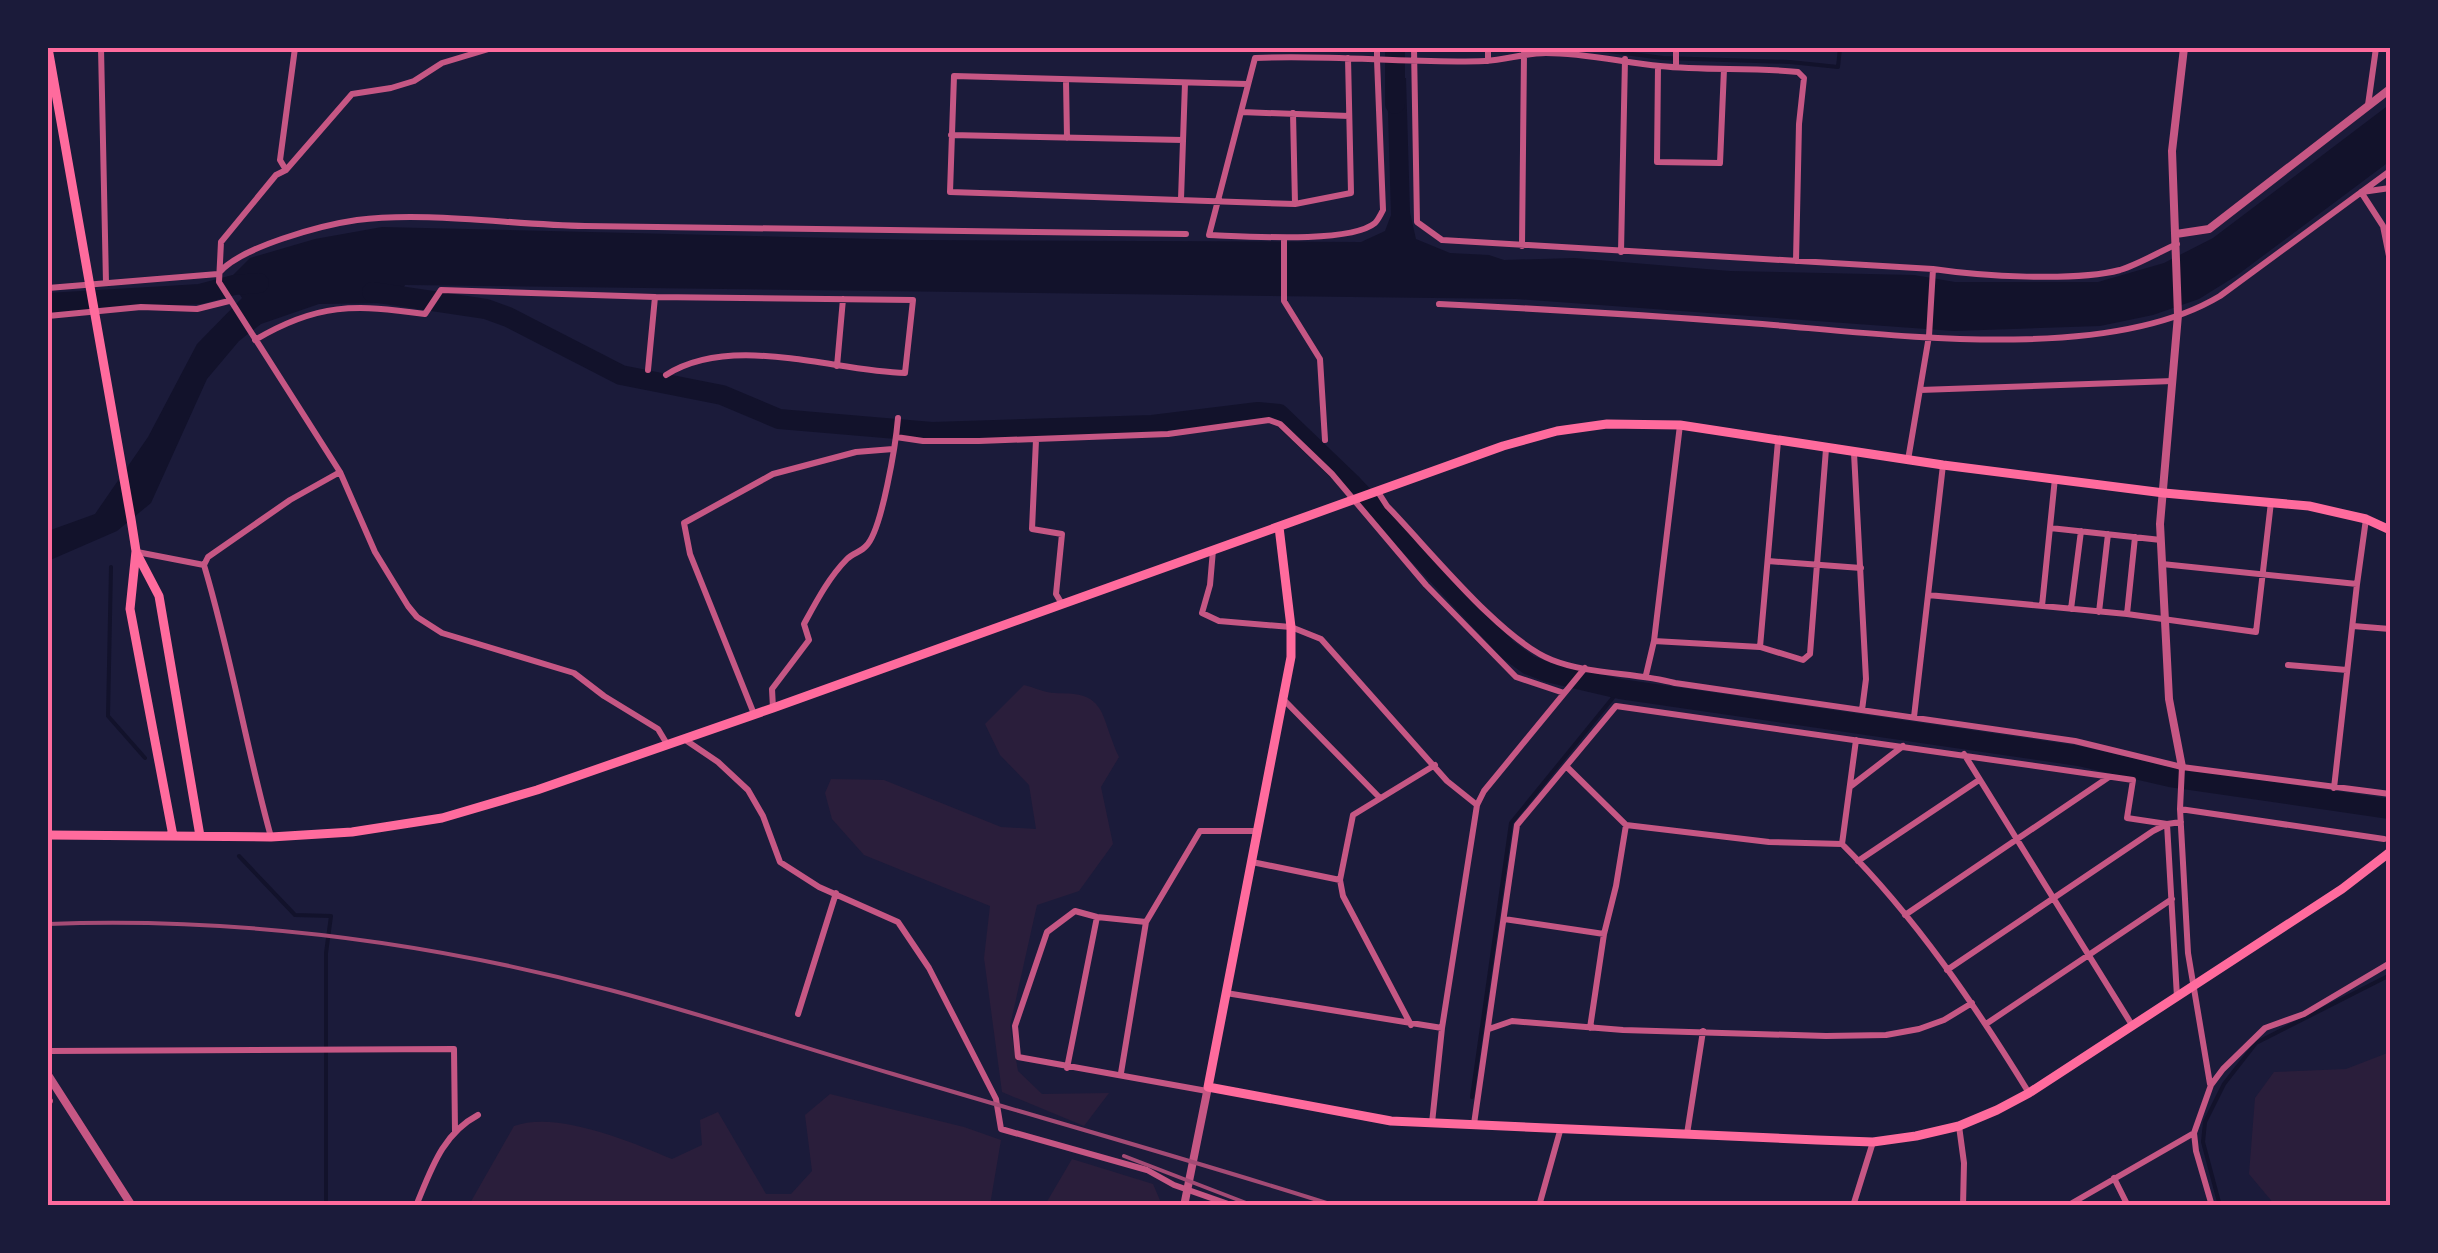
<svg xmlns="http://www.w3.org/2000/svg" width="2438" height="1253" font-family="Lora,serif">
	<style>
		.green { fill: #2a1e3b }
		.water { fill: #12122b }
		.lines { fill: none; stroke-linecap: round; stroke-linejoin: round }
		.stream { stroke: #12122b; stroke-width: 4 }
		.river { stroke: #12122b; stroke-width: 20 }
		.minor { stroke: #c65784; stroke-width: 6 }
		.tertiary { stroke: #c65784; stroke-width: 8 }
		.secondary { stroke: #ff6b9d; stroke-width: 9 }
		.rail { stroke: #a44b75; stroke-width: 4 }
		.neatline { fill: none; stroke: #ff6b9d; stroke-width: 4 }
	</style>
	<rect width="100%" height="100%" fill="#1b1b3a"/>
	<path class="green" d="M1024,685C1033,687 1045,693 1055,693C1074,694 1092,692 1102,713C1108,727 1112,743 1119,757L1101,787L1113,844L1079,891L1037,905L1010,1026L1018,1071L1042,1094L1109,1093L1084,1126L1002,1092L984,958L990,906L864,855L832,819L825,793L831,779L884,780L1001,827L1036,829L1029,785L1000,755L985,724Z
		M2390,1052V1205H2275L2249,1174L2255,1098L2274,1072L2346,1069Z
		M830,1094L964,1127L1001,1140L990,1205H469L514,1126C556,1110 632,1142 672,1159L702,1145L700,1120L718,1112L766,1194H791L812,1171L805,1115Z
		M1072,1159L1153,1184L1162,1205H1045Z"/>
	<path class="water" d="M1406,78L1410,212L1416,239L1450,253L1489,255L1504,260L1574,258L1730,271L1914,275L1955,282H2098L2164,263L2213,238L2390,104V161L2236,276L2199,299L2153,315L2100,326L1954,331L1516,299L405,285L396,303L319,304L261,324L239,341L207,379L151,503L117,531L48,561V531L95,514L148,437L197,344L242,298L229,279L250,258L315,239L382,227L918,240L1361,242L1385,231L1391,215L1387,79Z"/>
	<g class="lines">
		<path class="stream" d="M1586,48L1663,58L1790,62L1838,67L1840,48
			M1495,50L1511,48
			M111,567L108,716L145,758
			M239,856L295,915L331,916L326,953V1206
			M1472,1097L1511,823L1620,689
			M2220,1206L2203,1142L2205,1122L2224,1084L2256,1043L2390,975"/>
		<path class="river" d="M1395,48V104
			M372,292L486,309L508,317L621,375L722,395L779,419L932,432L1152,425L1258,412L1279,414L1353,485L1508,650L1529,665L1547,672L1620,689L2079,756L2170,777L2390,809
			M48,303L200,294L234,285L259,283"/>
		<path class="minor" d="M101,48L106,283
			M492,48L442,63L414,81L391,88L352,94L286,170L276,175L221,242L219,282L340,472L375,552L408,606L417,617L442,633L574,673L604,696L658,729L667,744
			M1377,48V60L1383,210C1381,214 1378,220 1375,223C1350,244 1242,236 1209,235L1255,58C1332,54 1408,64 1485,61C1506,60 1525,53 1546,53C1584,53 1622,62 1660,66C1706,71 1752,67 1798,72L1804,78L1799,124L1796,261
			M1414,48L1417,222L1442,240L1933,269C1980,276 2074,282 2120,270C2139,264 2159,252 2177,244
			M1676,48V67
			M1488,61V48
			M1658,66L1657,162L1720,163L1724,69
			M1066,80L1067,138
			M1247,84L954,76L950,192L1295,204L1351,193L1348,58
			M2368,105L2376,48
			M1241,112L1349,116
			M1293,113L1295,204
			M951,135L1183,140
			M286,170L280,160L295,48
			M2361,192L2383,226L2390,261
			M2362,192L2390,188
			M1181,199L1185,83
			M1284,239V301L1320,359L1325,440
			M1522,246L1524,53
			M1621,252L1625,59
			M48,288L218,274C239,247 322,225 357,220C426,211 514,225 585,226C785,229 985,232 1186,234
			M1439,304C1542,309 1646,315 1749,323C1882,333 2104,366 2220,296L2390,171
			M48,316L141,307L197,309L229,301
			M255,340C317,303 355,304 425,314L441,290L655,297L913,300L905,373C833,371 732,333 666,375
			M837,366L843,299
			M648,370L655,297
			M1920,390L2173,381
			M896,437L923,441H979L1168,434L1269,420L1280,424L1332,474L1426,585L1516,677L1564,693
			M1036,440L1032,529L1062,534L1056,594L1062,604
			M1854,453L1866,679L1862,710
			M1908,460L1929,336L1933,269
			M1378,492L1387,506C1428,548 1501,640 1552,660C1590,675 1635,672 1675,683L2075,741L2182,767L2390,794
			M2050,528L2161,540
			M1213,550L1210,585L1202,613L1219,621L1291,627L1321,639L1447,781L1477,805
			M137,552L204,565
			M1768,561L1861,568
			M2162,564L2357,584L2334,788
			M204,565C231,655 246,747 271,837
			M204,565L208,557L290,500L340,472
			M2357,584L2366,519
			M1928,595L2127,614L2256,632L2271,502
			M2042,606L2055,478
			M2071,609L2081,531
			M2099,612L2108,534
			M2127,614L2135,537
			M2353,626L2390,629
			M1654,641L1760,647L1803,660L1810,654L1826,449
			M1760,647L1778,441
			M2288,665L2347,670
			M1646,675L1654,641L1680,425
			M1284,700L1379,797
			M773,708L772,689L809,640L804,624C816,602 829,577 847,559C853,553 861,552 866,546C882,531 896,442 898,418
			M754,714L690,554L684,523L773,474L856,452L893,449
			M1914,717L1943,465
			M684,739L718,762L748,790L763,816L780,862L819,887L898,922L929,968L996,1099L1001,1129L1147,1170L1174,1185L1234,1206
			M1964,754L2132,1025
			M1566,766L1626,825L1769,842L1842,844C1916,918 1975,1005 2029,1093
			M2182,767L2180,809L2188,953L2210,1084
			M1851,786L1903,746
			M2180,809L2384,839
			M1842,844L1856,740
			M1858,861L1979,780
			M1252,862L1340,880
			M1905,915L2109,777
			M1504,919L1604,934
			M1146,922L1097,917L1075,911L1047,932L1015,1026L1018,1057L1207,1091
			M1947,970L2153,831L2167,824L2181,822
			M1226,993L1442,1028
			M798,1014L836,893
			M1986,1024L2172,899
			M1411,1025L1343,896L1340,880L1353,815L1435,765
			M1590,1028L1604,934L1616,886L1626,825
			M1489,1029L1512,1021L1623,1030L1826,1036L1886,1035L1919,1029L1944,1020L1972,1003
			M48,1051L454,1049L455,1132
			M1067,1068L1097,917
			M1121,1073L1146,922L1200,831H1258
			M48,1101H50
			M1432,1123L1442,1028L1477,805L1484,791L1585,668
			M1474,1124L1517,825L1616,706L2133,780L2127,818L2167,824L2177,997
			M1959,1126L1964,1163L1963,1206
			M1687,1134L1703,1031
			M2114,1178L2128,1206
			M416,1206C431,1170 442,1134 478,1115
			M1539,1206L1560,1131
			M1853,1206L1873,1142
			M2067,1206L2194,1133
			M2212,1206L2196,1151L2194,1133L2211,1085L2223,1069L2265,1028L2304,1014L2390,963"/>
		<path class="tertiary" d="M2176,234L2209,229L2390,89
			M2182,767L2169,699L2160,524L2178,315L2172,151L2184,48
			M48,1075L132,1206
			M1184,1206L1208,1087"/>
		<path class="secondary" d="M48,48L131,519L136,551L130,609L173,836
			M1279,527L1291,627V657L1208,1087L1391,1121L1817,1140L1873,1142L1916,1136L1959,1126L1997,1110L2029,1093L2342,889L2390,852
			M137,554L159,596L200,836
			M48,835L271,837L352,832L442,818L537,790L773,708L1503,446L1557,431L1607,424L1680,425L1943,465L2164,493L2309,506L2366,519L2390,530"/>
		<path class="rail" d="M48,924C236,917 428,942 610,990C705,1015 798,1046 893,1074C1040,1118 1189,1159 1336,1206
			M1124,1156L1254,1206"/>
	</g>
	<rect width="2438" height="1253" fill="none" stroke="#1b1b3a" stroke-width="100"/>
	<rect x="50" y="50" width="2338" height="1153" class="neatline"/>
</svg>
